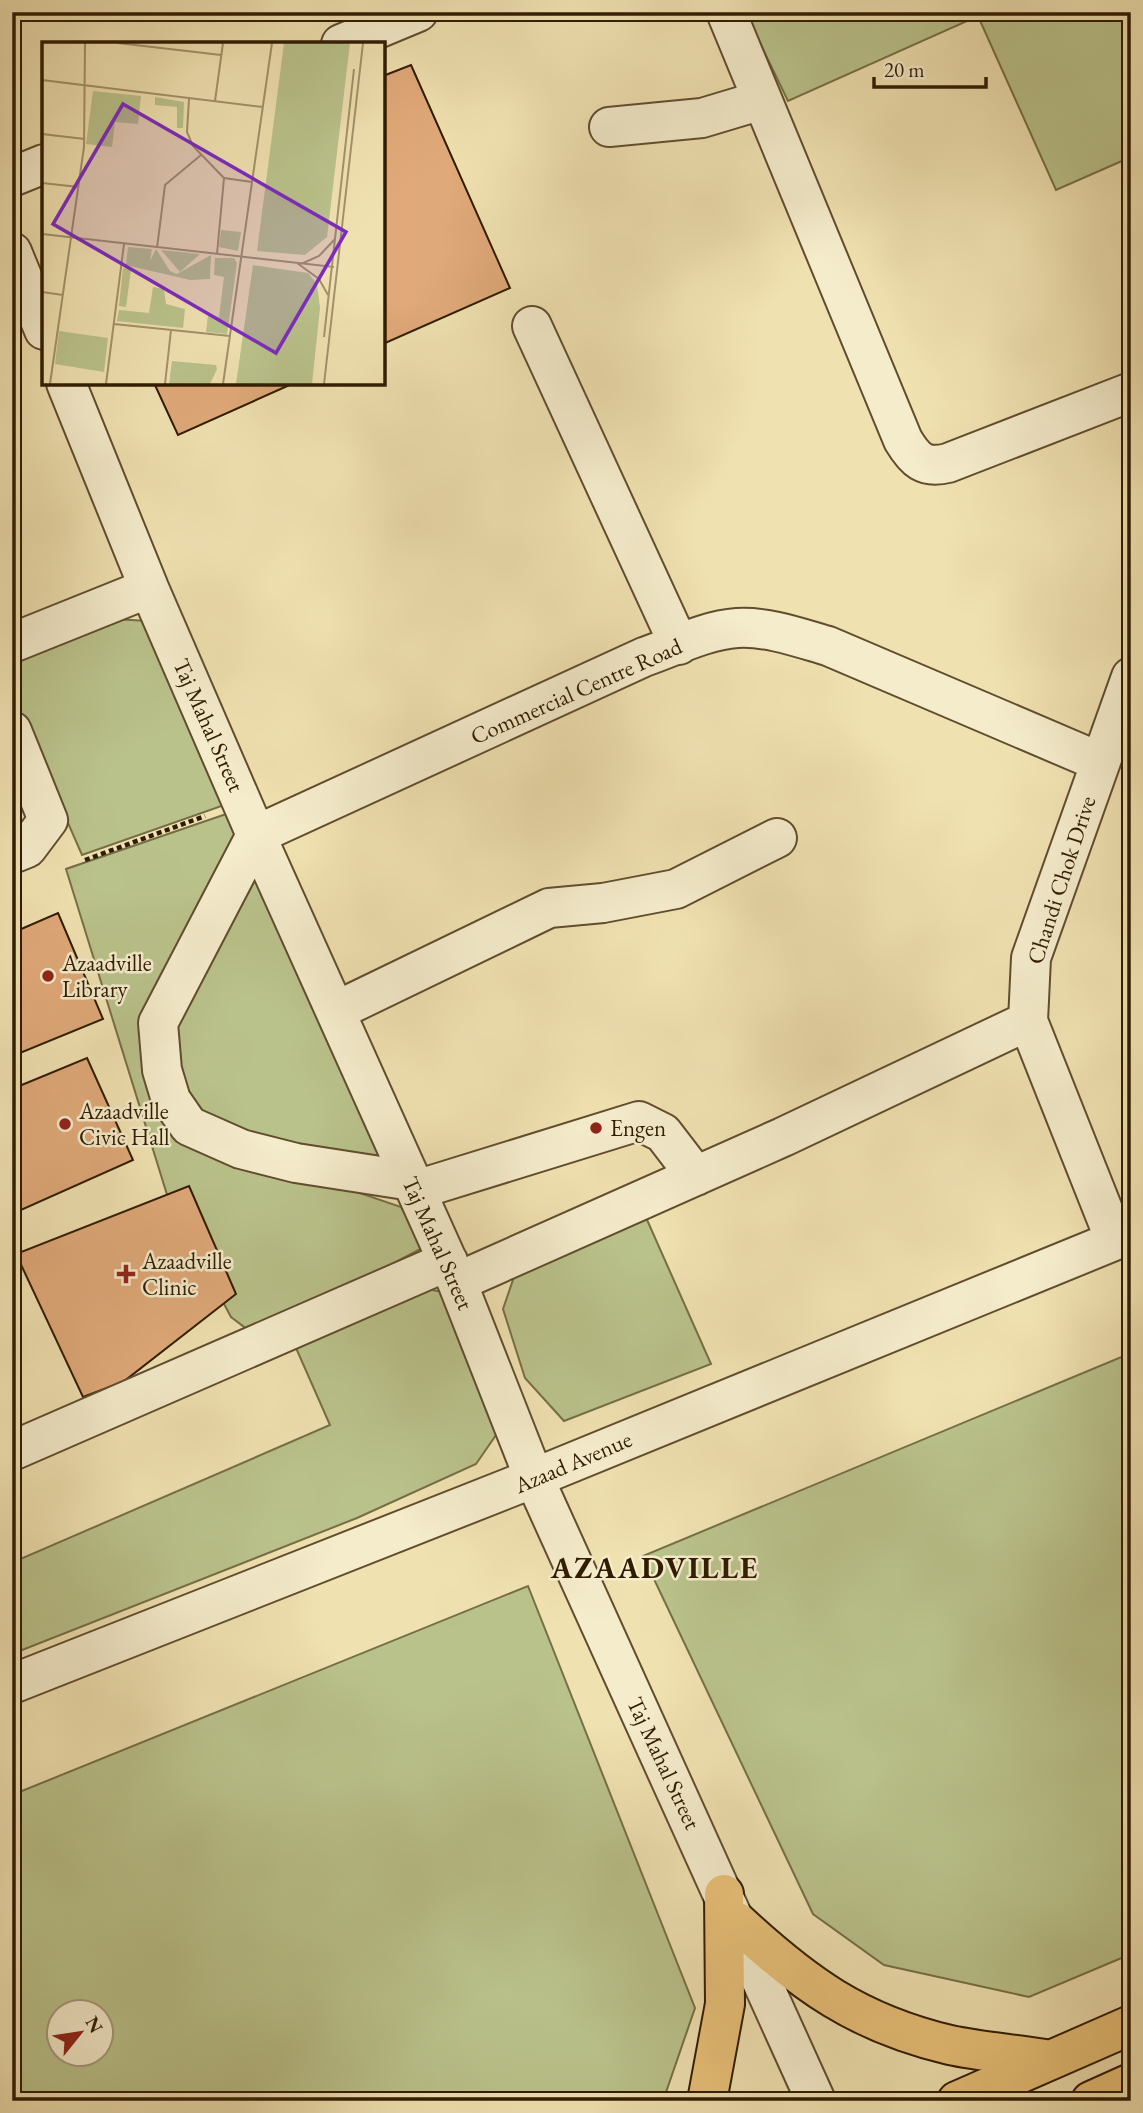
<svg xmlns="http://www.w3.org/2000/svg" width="1143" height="2113" font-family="'EB Garamond',serif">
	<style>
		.green { fill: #bac28b; stroke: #756f46; stroke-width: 2; fill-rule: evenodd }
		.building { fill: #e0a979; stroke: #301c02; stroke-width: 2 }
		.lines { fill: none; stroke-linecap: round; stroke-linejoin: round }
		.minor-casing { stroke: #604d2e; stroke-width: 42 }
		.major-casing { stroke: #301c02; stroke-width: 42 }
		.path { stroke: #301c02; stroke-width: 4.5; stroke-dasharray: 5 3.5; stroke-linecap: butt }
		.minor { stroke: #f5eccc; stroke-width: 38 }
		.major { stroke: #e8c078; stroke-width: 38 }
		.poi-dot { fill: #8f2418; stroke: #f5eccc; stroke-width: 2.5 }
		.labels { text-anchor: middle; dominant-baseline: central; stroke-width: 5; stroke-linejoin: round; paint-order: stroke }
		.street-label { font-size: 23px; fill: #301c02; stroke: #f5eccc }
		.poi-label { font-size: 23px; fill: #301c02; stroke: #f5eccc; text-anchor: start }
		.district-label { font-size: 30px; font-weight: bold; letter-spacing: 2px; fill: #301c02; stroke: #f5eccc }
		.inset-road { fill: none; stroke: #a3926b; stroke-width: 2 }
		.view { fill: #7b2cbf; fill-opacity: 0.15; stroke: #7b2cbf; stroke-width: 3.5 }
		.inset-edge { fill: none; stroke: #301c02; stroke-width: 3.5 }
	</style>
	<rect width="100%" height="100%" fill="#f0e1b1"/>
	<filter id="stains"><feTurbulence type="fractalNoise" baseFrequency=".00286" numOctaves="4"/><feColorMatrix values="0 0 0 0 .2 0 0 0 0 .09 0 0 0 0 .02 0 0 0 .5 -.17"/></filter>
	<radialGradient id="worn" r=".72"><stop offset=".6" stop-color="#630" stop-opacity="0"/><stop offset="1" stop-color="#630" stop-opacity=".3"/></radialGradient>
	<path class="green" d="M745,12H1131V157L1056,190L978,16L788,101Z
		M114,619L148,621L233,802L82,855L12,695V674L18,656Z
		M232,812L243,831L146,1023L184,1133L401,1207L426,1246L256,1336L231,1317L169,1201L66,869Z
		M258,870L389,1165C326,1153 226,1138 177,1096L173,1024Z
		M644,1213L711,1364L564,1421L525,1378L503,1309L517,1268Z
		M427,1289L443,1292L501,1420L496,1435L476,1464L357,1518L12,1654V1551L16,1561L330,1425L296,1348Z
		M1131,1353V1954L1029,1997L884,1965L813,1914L643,1556Z
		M528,1586L695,2008L663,2101H12V1795ZM60,2011H102V2054H60Z"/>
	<path class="building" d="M411,65L510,288L383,344V76Z
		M154,383H294L178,435Z
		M58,913L103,1019L20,1053L12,1036V933Z
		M87,1058L133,1160L12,1214V1089Z
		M189,1186L236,1294L123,1382L83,1397L16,1254Z"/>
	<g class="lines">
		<defs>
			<path id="minor" d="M726,12L903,440C915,460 924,469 948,463L1131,392
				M341,44L418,12
				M609,127L702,118L762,100
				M12,177L44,164
				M12,252L44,330
				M532,326L679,645
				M66,383L149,588L256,835L457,1282L534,1478L816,2101
				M12,643L149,588
				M12,731L48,820L27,848L12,854
				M336,1011L549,908L603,903L676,889L777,838
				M412,1181L296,1163L241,1149L189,1126L171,1100L162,1070L158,1023L256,835L644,657C673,647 706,630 737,628C767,626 800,638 828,646L1100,762
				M416,1190L639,1121L663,1133L696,1176
				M1115,1240L1028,1021L1031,958L1131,677
				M457,1282L783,1137L1028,1021
				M12,1451L448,1261
				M12,1684L534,1478L1131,1234"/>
			<path id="major" d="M736,1921C804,1984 857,2023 950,2045C982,2052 1017,2054 1050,2060
				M707,2101L725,2004L724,1894
				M957,2101L1131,2025
				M1091,2101L1131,2083"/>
		</defs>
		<use href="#minor" class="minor-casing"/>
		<use href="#major" class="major-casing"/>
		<path class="path" d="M85,860L205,816"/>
		<use href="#minor" class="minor"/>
		<use href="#major" class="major"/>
	</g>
	<g class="poi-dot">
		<circle cx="48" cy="976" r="7"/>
		<circle cx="65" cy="1124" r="7"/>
		<circle cx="596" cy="1128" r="7"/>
		<path d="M122.5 1263.5h7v7h7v7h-7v7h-7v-7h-7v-7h7z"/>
	</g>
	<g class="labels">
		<g class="street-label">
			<text transform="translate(576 691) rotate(-24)">Commercial Centre Road</text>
			<text transform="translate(209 725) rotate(66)">Taj Mahal Street</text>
			<text transform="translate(1061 880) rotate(-72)">Chandi Chok Drive</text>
			<text transform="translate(438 1243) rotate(66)">Taj Mahal Street</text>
			<text transform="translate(573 1462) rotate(-23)">Azaad Avenue</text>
			<text transform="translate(664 1763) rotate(65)">Taj Mahal Street</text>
		</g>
		<g class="poi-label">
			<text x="62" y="963">Azaadville<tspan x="62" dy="26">Library</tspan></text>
			<text x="79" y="1111">Azaadville<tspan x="79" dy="26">Civic Hall</tspan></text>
			<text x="610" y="1128">Engen</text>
			<text x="142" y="1261">Azaadville<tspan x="142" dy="26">Clinic</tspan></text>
		</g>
		<g class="district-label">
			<text x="655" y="1567">AZAADVILLE</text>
		</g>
	</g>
	<g transform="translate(42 42)">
		<rect width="343" height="343" fill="#f0e1b1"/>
		<path d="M242,1H308L285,195L263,213L215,209ZM51,49L99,54L96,82L73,80L70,105L44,102ZM113,55L142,60L141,86H135V65L113,63ZM179,188L199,190L196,209L177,205ZM86,205L110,207L108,219L114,207L128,229L135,232L169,213L168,237L148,238L84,223ZM119,208L158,212L138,230ZM173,216H192L195,221L185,292L164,290L166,273L177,275L182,235L172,233ZM211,223L266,231L275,242L278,266L270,342H194ZM81,226L89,227L84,265L77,264ZM111,245L122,247L124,262L143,267L141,286L75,279L77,268L107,271ZM17,289L66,296L62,330L13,322ZM130,319L174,323L175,327L168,342H127Z" fill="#bac28b"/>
		<path class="inset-road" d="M76,1L179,13M0,38L221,65M147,57L145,90L151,104L182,136L210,140M173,59L181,1M0,92L43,97M0,141L37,145M0,192L292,225M115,206L123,143L159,113M175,212L182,136M255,221L277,237L286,253M259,222L277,214L293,197M0,250L21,253M72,282L188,294M282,295L312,27M8,342L42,105L43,1M64,342L82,202M123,342L129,288M181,342L230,1M282,342L321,1"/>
		<path class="view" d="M81,62L304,190L234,311L11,182Z"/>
		<rect width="343" height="343" class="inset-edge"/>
	</g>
	<rect width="1143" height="2113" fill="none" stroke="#f0e1b1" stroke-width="42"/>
	<rect x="14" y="14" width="1115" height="2085" fill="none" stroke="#301c02" stroke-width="3.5"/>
	<rect x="21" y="21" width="1101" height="2071" fill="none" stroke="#301c02" stroke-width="2"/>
	<g transform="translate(80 2033) rotate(60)"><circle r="33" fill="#f5eccc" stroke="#a6997b" stroke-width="2"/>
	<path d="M0-5L12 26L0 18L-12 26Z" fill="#8f2418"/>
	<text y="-10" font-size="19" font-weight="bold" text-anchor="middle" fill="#301c02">N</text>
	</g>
	<path d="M874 77v10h112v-10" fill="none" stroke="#301c02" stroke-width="3.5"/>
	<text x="884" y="77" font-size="21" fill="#301c02" stroke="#f5eccc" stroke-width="5" paint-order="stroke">20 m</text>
	<rect width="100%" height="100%" filter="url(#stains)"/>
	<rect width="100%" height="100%" fill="url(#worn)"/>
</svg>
